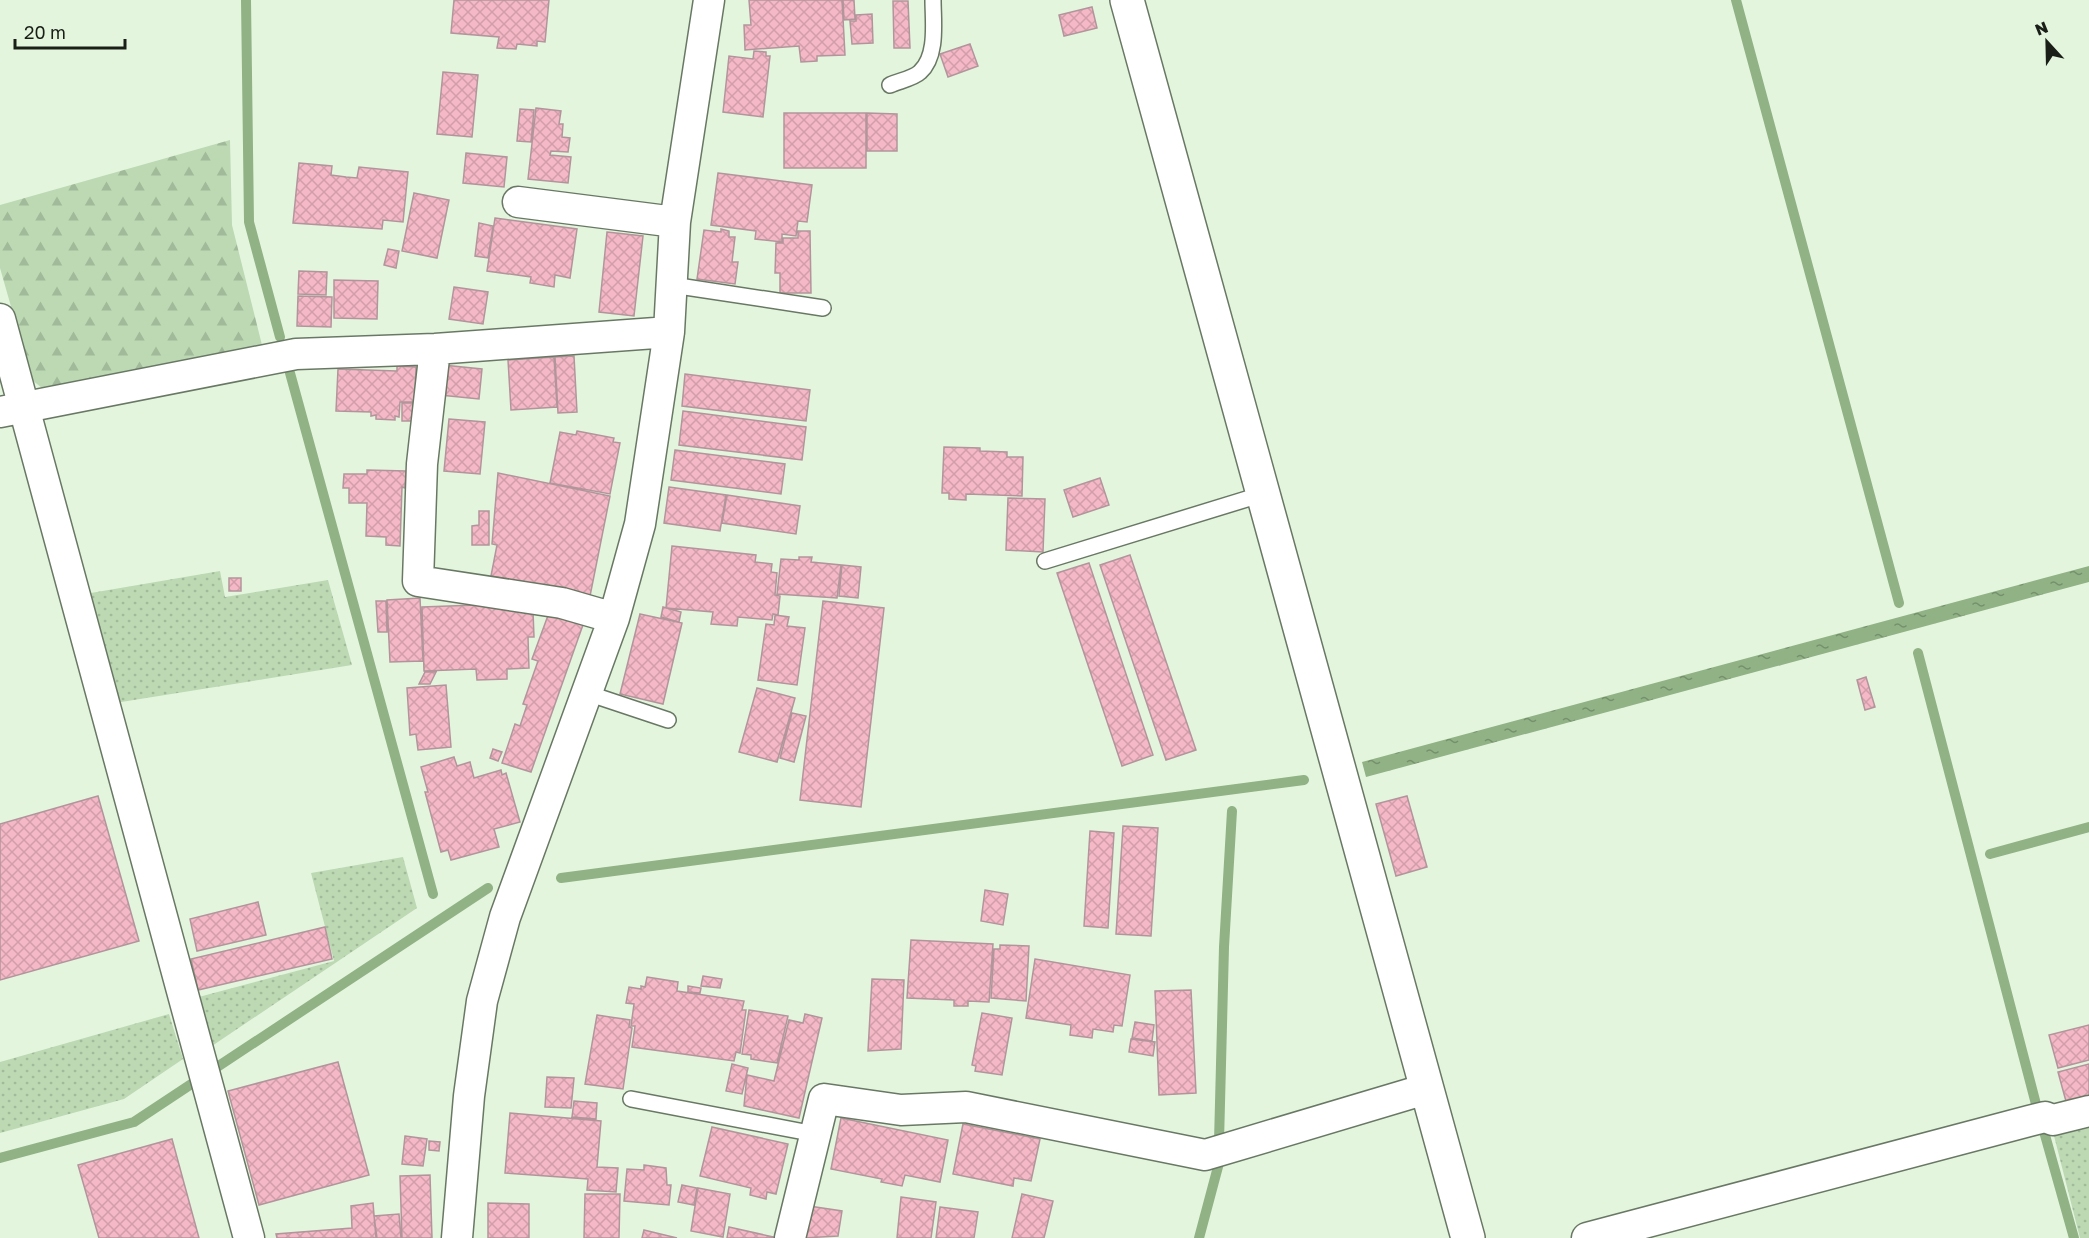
<svg xmlns="http://www.w3.org/2000/svg" width="2089" height="1238" font-family="'Golos Text',sans-serif">
	<style>
		.grass { fill: url(#grass-dots) }
		.forest { fill: url(#forest-firs) }
		.water { fill: url(#water-ripples) }
		.lines { fill: none; stroke-linecap: round; stroke-linejoin: round }
		.stream { stroke: #90b285; stroke-width: 10 }
		.building { fill: url(#building-cross-hatch); stroke: #b2959b; stroke-width: 1.5 }
		.lane-casing { stroke: #697864; stroke-width: 18 }
		.street-casing { stroke: #697864; stroke-width: 33 }
		.secondary-casing { stroke: #697864; stroke-width: 36 }
		.lane { stroke: #fff; stroke-width: 15 }
		.street { stroke: #fff; stroke-width: 30 }
		.secondary { stroke: #fff; stroke-width: 33 }
	</style>
	<defs>
		<pattern id="grass-dots" width="8" height="8" patternUnits="userSpaceOnUse" patternTransform="scale(1.5)"><rect width="8" height="8" fill="#bcd9b3"/><path d="M2 2h.1M6 6h.1" fill="none" stroke="#a1ba99" stroke-width="1.8" stroke-linecap="round"/></pattern>
		<pattern id="forest-firs" width="22" height="20" patternUnits="userSpaceOnUse" patternTransform="scale(1.5)"><rect width="22" height="20" fill="#bcd9b3"/><path d="M5 1l3.5 6h-7zM16 11l3.5 6h-7z" fill="#a1ba99"/></pattern>
		<pattern id="water-ripples" width="26" height="14" patternUnits="userSpaceOnUse" patternTransform="scale(1.5)"><rect width="26" height="14" fill="#90b285"/><path d="M2 4q2-2 4 0t4 0M15 11q2-2 4 0t4 0" fill="none" stroke="#75906c"/></pattern>
		<pattern id="building-cross-hatch" width="8" height="8" patternUnits="userSpaceOnUse" patternTransform="scale(1.5)"><rect width="8" height="8" fill="#f5b8c7"/><path d="M0 0l8 8M0 8l8-8" fill="none" stroke="#d19eaa"/></pattern>
	</defs>
	<rect width="100%" height="100%" fill="#e4f5de"/>
	<path class="grass" d="M220,571L225,597L328,580L352,665L115,703L85,594Z
		M403,857L417,908L209,1048L195,998L334,961L311,873Z
		M169,1014L183,1059L124,1099L0,1133V1062Z
		M2089,1118V1238H2080L2052,1128Z"/>
	<path class="forest" d="M230,140L232,225L262,345L42,388L32,380L0,268V205Z"/>
	<path class="water" d="M2089,566V582L1366,777L1362,762Z"/>
	<g class="lines">
		<path class="stream" d="M246,0L249,222L280,337
			M1736,0L1899,603
			M290,373L433,894
			M1918,653L2037,1108
			M1990,854L2089,827
			M561,878L1304,780
			M2043,1128L2074,1238
			M1219,1142L1224,947L1232,811
			M0,1158L134,1122L488,888
			M1199,1238L1219,1163"/>
	</g>
	<path class="building" d="M454,0H549L545,42L537,41V46L517,44L516,49L497,48L499,37L451,33Z
		M749,0H842L845,55L817,56V61L801,62L799,46L745,50L744,25H751Z
		M843,0H854L855,19L844,20Z
		M893,1H908L910,48H894Z
		M1092,7L1097,28L1064,36L1059,15Z
		M872,14L873,43L852,44L850,21H856V15Z
		M970,44L978,66L948,77L940,54Z
		M754,51L766,52V56H770L763,117L723,112L729,56L753,59Z
		M443,72L478,75L472,137L437,134Z
		M536,108L561,111L559,124H563L562,137L570,138L568,152L551,151L550,155L571,157L568,183L528,179Z
		M520,109L534,110L531,142L517,141Z
		M784,113H866V168H784Z
		M867,113L897,114V151H867Z
		M466,153L507,157L504,187L463,183Z
		M299,163L332,166L331,175L346,177L357,178L359,167L408,172L403,222L383,220L382,229L293,223Z
		M718,173L812,185L807,222L798,221L796,236L782,234V242L755,239L756,231L711,225Z
		M414,193L449,200L437,258L402,251Z
		M495,218L577,229L570,278L555,275L554,287L530,283L531,277L487,271Z
		M479,223L493,226L488,258L475,256Z
		M721,229L729,231V237H735L732,262H738L735,284L697,279L704,230L721,232Z
		M798,231H810L811,293H780V273H775L776,243H783V238H798Z
		M607,232L643,236L634,316L599,312Z
		M388,249L399,251L396,268L384,265Z
		M299,271L327,272L326,295L298,294Z
		M334,280L378,281L377,319L334,318Z
		M454,287L488,292L483,324L449,319Z
		M298,296L332,297L331,327L297,326Z
		M574,356L577,412L558,413L555,357Z
		M554,357L557,407L511,410L508,360Z
		M443,365L482,369L479,399L440,395Z
		M397,366L416,367L415,402H400L399,417L395,416V420L376,419V415L371,416V412L336,411L338,369L397,371Z
		M685,374L810,390L806,421L682,406Z
		M402,403H414L413,421H402Z
		M683,411L806,427L802,460L679,445Z
		M449,419L485,422L480,474L444,471Z
		M577,431L614,438L613,442L620,443L610,494L550,483L560,432L576,435Z
		M944,447L980,448V451L1007,452V457H1023L1022,496L966,494V500L949,499V493H942Z
		M675,450L785,464L781,494L671,480Z
		M367,470L406,471L405,488L402,487L400,546L386,545V537L366,536L367,503H349V488H343L344,474H367Z
		M498,473L610,496L590,596L491,576L497,545L492,544Z
		M1100,478L1109,505L1073,517L1064,490Z
		M669,487L726,495L720,531L664,523Z
		M727,495L800,506L796,534L722,523Z
		M1008,498L1045,499L1043,552L1006,550Z
		M479,511H489V545H472V526L479,525Z
		M672,546L756,555L755,562L772,564L771,572L777,573L775,595L780,596L778,615L773,614L772,620L738,617L737,626L711,624L713,612L666,608Z
		M1130,555L1196,750L1166,760L1100,565Z
		M799,557H812L811,562L841,565L837,598L777,594L781,559L799,560Z
		M1089,563L1153,755L1122,766L1057,573Z
		M842,565L861,567L858,598L839,596Z
		M229,578H241V591H229Z
		M420,598L423,661L390,662L387,600Z
		M376,601H386L387,632H378Z
		M823,601L884,608L861,807L800,800Z
		M504,604L533,611L534,637H528L529,668L507,669V679L477,680L476,669L424,671L422,607Z
		M663,607L681,612L679,622L661,617Z
		M550,610L584,622L531,772L502,763L515,724L520,726L527,705L523,704L538,661L532,659Z
		M640,614L682,623L663,704L620,694Z
		M775,615L789,617L787,626L805,628L797,685L758,680L766,624L774,625Z
		M425,672H436L430,684H419Z
		M1866,677L1875,707L1865,710L1857,680Z
		M446,685L451,747L418,750L416,734L410,735L407,688Z
		M757,688L795,698L777,762L739,752Z
		M792,713L806,716L794,762L780,758Z
		M493,749L502,752L498,761L490,758Z
		M454,757L457,766L470,762L474,778L501,770L502,775L506,773L520,822L494,829L499,847L451,860L448,850L441,852L425,792H428L421,767Z
		M98,796L139,941L0,980V824Z
		M1407,796L1427,867L1396,876L1376,804Z
		M1123,826L1158,828L1151,936L1116,934Z
		M1090,831L1114,833L1108,928L1084,926Z
		M985,890L1008,894L1003,925L981,921Z
		M258,902L266,935L197,951L190,919Z
		M325,927L332,959L198,990L191,959Z
		M911,940L993,944L989,1002L968,1001V1006H954V1000L907,998Z
		M1000,945L1029,946L1026,1001L991,998L994,949H1000Z
		M1035,959L1130,975L1122,1026L1114,1025L1113,1032L1093,1029L1092,1038L1070,1035L1071,1025L1026,1018Z
		M703,976L722,979L720,988L701,986Z
		M647,977L678,982L677,991L744,1001L742,1010H746L740,1053L736,1052L734,1061L632,1047L635,1026H631L634,1004L626,1003L629,987L641,989V986L645,987Z
		M872,979L904,980L901,1049L868,1051Z
		M688,986L701,988L700,993L688,992Z
		M1191,990L1196,1093L1159,1095L1155,991Z
		M749,1010L788,1016L777,1063L751,1059V1055L742,1054Z
		M982,1013L1012,1018L1002,1075L975,1071L976,1066L972,1065Z
		M805,1014L822,1018L799,1118L744,1106L747,1075L774,1081L789,1020L803,1023Z
		M597,1015L630,1020L629,1027L632,1028L623,1089L585,1084Z
		M1135,1022L1154,1025L1152,1041L1132,1038Z
		M2089,1025V1060L2058,1068L2049,1035Z
		M1131,1039L1155,1042L1153,1056L1129,1052Z
		M338,1062L369,1175L259,1205L228,1091Z
		M732,1064L748,1068L742,1094L726,1091Z
		M2089,1064V1099L2067,1105L2058,1072Z
		M547,1077L574,1078L571,1108L545,1107Z
		M574,1101L597,1103L596,1119L572,1117Z
		M510,1113L601,1121L597,1167L618,1168L616,1192L587,1190L588,1179L505,1173Z
		M841,1118L948,1140L940,1182L905,1175L902,1186L881,1182L882,1179L831,1169Z
		M963,1124L1040,1139L1031,1181L1014,1178L1013,1186L953,1174Z
		M712,1127L788,1144L776,1194L767,1192L766,1199L750,1195L751,1188L700,1176Z
		M405,1136L427,1139L423,1166L402,1164Z
		M172,1139L199,1238H99L78,1165Z
		M429,1141L440,1142L439,1151L429,1150Z
		M644,1165L666,1168L667,1185H671L669,1205L624,1201L627,1169L644,1170Z
		M430,1175L432,1238H402L400,1176Z
		M682,1185L697,1188L694,1205L678,1202Z
		M698,1188L730,1194L723,1237L691,1231Z
		M585,1194H620L619,1238H584Z
		M1022,1194L1053,1201L1044,1238H1012Z
		M901,1197L936,1202L931,1238H897Z
		M373,1203L376,1238H277L276,1234L352,1228L351,1206Z
		M488,1203L529,1204V1238H488Z
		M809,1206L842,1211L838,1236L804,1238Z
		M940,1207L978,1212L974,1238H936Z
		M399,1214L401,1238H377L374,1216Z
		M729,1227L778,1238H727Z
		M644,1230L677,1238H642Z"/>
	<g class="lines">
		<defs>
			<path id="lane" d="M890,85C899,81 914,78 920,72C938,56 933,21 933,0
				M672,285L823,308
				M1045,561L1263,494
				M587,693L668,720
				M631,1099L815,1134"/>
			<path id="street" d="M518,202L675,222
				M0,319L249,1238
				M435,349L422,464L418,581L562,603L614,618
				M0,412L296,354L435,349L669,332
				M457,1238L469,1096L482,1001L505,917L614,618L640,524L669,332L675,222L709,0
				M790,1238L824,1099L901,1110L966,1107L1205,1155L1426,1089
				M1587,1238L2029,1121L2045,1117L2053,1120L2089,1111"/>
			<path id="secondary" d="M1127,0L1468,1238"/>
		</defs>
		<use href="#lane" class="lane-casing"/>
		<use href="#street" class="street-casing"/>
		<use href="#secondary" class="secondary-casing"/>
		<use href="#lane" class="lane"/>
		<use href="#street" class="street"/>
		<use href="#secondary" class="secondary"/>
	</g>
	<g transform="translate(2047 42) rotate(338)" stroke="#e4f5de" stroke-width="4.5" paint-order="stroke">
	<path d="M0-4.5L10 22L0 15L-10 22Z" fill="#191f17"/>
	<text y="-9" font-size="16" font-weight="bold" text-anchor="middle" fill="#191f17">N</text>
	</g>
	<path d="M15 39v9h110v-9" fill="none" stroke="#191f17" stroke-width="3"/>
	<text x="24" y="39" font-size="18" fill="#191f17" stroke="#e4f5de" stroke-width="4.5" paint-order="stroke">20 m</text>
</svg>
